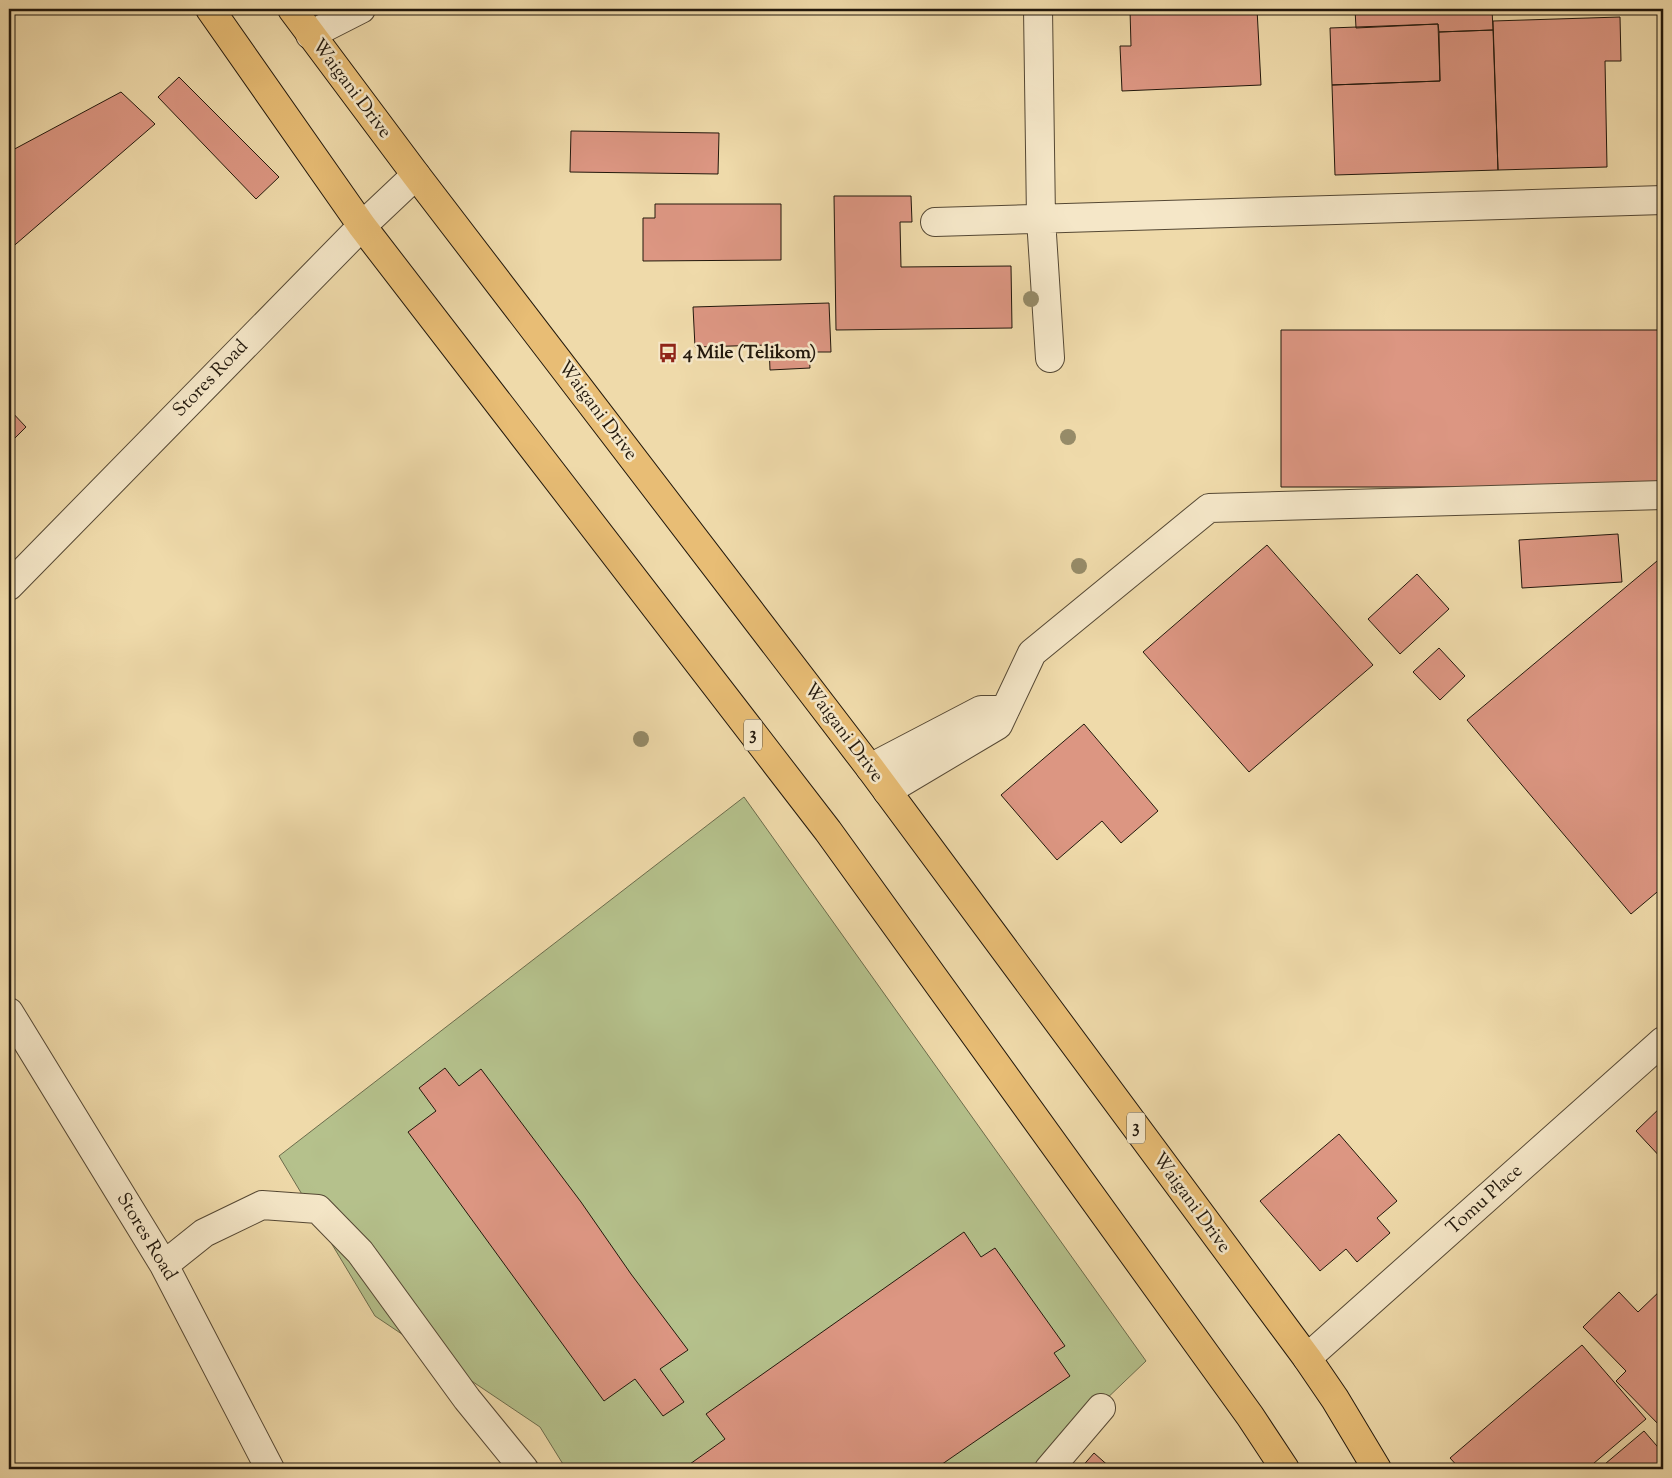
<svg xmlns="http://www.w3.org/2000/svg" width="1672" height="1478" font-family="'Sorts Mill Goudy',serif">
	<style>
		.green { fill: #b5c18c; stroke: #6c6c4c }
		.building { fill: #dc9682; stroke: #22180c }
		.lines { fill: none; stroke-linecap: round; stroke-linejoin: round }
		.minor-casing { stroke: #554834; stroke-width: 30 }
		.highway-casing { stroke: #22180c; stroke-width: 30 }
		.minor { stroke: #f5e7c8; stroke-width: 28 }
		.highway { stroke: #e8bd75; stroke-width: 28 }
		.tree { fill: #968b68 }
		.labels { text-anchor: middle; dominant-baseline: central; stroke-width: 5; stroke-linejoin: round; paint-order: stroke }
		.shield { fill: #f5e7c8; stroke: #615644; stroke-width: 1 }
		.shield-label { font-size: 18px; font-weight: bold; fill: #22180c }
		.street-label { font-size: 19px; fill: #22180c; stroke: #f5e7c8 }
		.poi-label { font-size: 19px; font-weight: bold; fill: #22180c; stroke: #f5e7c8; text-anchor: start }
	</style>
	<rect width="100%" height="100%" fill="#efdaaa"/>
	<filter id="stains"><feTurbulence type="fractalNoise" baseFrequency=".004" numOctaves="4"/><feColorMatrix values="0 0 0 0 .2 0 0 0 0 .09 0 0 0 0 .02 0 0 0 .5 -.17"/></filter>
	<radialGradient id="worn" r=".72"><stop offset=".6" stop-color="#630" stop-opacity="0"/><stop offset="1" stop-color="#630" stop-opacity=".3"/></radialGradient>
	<path class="green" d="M744,797L1146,1361L1033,1469H566L540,1427L375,1316L279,1156Z"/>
	<path class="building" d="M1115,9H1257L1261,85L1122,91L1120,46H1131L1130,10H1115Z
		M1355,9H1492L1493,30L1439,32L1438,24L1356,28Z
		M1620,17L1621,61H1605L1607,167L1498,170L1493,21Z
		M1438,24L1440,81L1332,85L1330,28Z
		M1493,30L1498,170L1335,175L1332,85L1440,81L1439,32Z
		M179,77L279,177L256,199L158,97Z
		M121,92L155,124L9,250V152Z
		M571,131L719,133L718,174L570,172Z
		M834,196H911L912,222H900L901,267L1011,266L1012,328L836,330Z
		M655,204H781V260L643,261V218H655Z
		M829,303L831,352H809L810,368L770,370L769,345L695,347L693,307Z
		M1281,330H1663V487H1281Z
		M9,409L26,427L9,444Z
		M1618,534L1622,582L1522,588L1519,540Z
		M1267,545L1373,665L1249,772L1143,652Z
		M1657,561L1663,569V887L1631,914L1467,720Z
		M1417,574L1449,609L1400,654L1368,619Z
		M1439,648L1465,676L1440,700L1413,672Z
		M1084,724L1158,811L1121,843L1102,821L1057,860L1001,795Z
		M445,1068L459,1086L481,1069L581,1202L631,1274L688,1350L660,1369L684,1402L663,1416L635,1379L604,1401L408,1132L436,1111L419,1088Z
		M1663,1105V1160L1636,1131Z
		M1339,1134L1397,1201L1377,1218L1390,1233L1357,1262L1346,1249L1320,1271L1260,1201Z
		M964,1232L981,1257L995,1248L1065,1346L1054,1353L1070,1376L935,1469H694L690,1464L725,1439L706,1414Z
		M1663,1288V1429L1616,1381L1626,1371L1583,1327L1619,1292L1638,1312Z
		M1582,1345L1646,1419L1587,1469H1460L1450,1458Z
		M1644,1431L1663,1453V1469H1599Z
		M1094,1453L1112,1469H1080Z"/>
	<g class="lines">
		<defs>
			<path id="minor" d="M1038,9L1041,219L1050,358
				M310,35L361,9
				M935,222L1663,200
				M9,586L362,226L416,175
				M870,768L981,710H1005
				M887,791L998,725L1032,653L1209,508L1663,495
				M9,1012L164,1265L270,1469
				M164,1265L204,1233L262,1205L318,1209L360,1252L467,1399L524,1469
				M1307,1358L1663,1041
				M1049,1469L1101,1408"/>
			<path id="highway" d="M210,9L362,226L828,831L1250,1416L1285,1469
				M292,9L416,175L870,768L1307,1358L1335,1399L1377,1469"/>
		</defs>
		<use href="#minor" class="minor-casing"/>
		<use href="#highway" class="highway-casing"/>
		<use href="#minor" class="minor"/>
		<use href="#highway" class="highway"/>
	</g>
	<g class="tree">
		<circle cx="1031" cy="299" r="8"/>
		<circle cx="1068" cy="437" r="8"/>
		<circle cx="1079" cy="566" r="8"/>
		<circle cx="641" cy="739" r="8"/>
	</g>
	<defs>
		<symbol id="bus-bare" viewBox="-9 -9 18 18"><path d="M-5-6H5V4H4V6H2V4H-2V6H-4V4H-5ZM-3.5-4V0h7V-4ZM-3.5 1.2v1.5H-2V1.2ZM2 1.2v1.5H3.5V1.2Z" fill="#8f2418" stroke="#f5e7c8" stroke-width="2.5" paint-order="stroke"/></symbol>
	</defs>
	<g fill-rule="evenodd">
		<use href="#bus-bare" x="654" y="339" width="28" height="28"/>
	</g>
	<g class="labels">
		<g class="shield">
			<rect x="744" y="719.5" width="18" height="31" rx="4"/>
			<rect x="1127" y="1112.5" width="18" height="31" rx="4"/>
		</g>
		<g class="shield-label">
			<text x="753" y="735">3</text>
			<text x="1136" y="1128">3</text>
		</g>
		<g class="street-label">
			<text transform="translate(351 89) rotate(53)">Waigani Drive</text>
			<text transform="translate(211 379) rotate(-46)">Stores Road</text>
			<text transform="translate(597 411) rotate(53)">Waigani Drive</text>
			<text transform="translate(843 733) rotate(53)">Waigani Drive</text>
			<text transform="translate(1485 1200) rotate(-42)">Tomu Place</text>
			<text transform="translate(1191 1203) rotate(54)">Waigani Drive</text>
			<text transform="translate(146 1237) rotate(59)">Stores Road</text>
		</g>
		<g class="poi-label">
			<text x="683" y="353">4 Mile (Telikom)</text>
		</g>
	</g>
	<rect width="1672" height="1478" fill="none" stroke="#efdaaa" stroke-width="30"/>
	<rect x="10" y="10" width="1652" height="1458" fill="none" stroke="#22180c" stroke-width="2.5"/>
	<rect x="15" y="15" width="1642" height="1448" fill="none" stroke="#22180c"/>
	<rect width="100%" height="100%" filter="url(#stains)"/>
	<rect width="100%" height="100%" fill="url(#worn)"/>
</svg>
